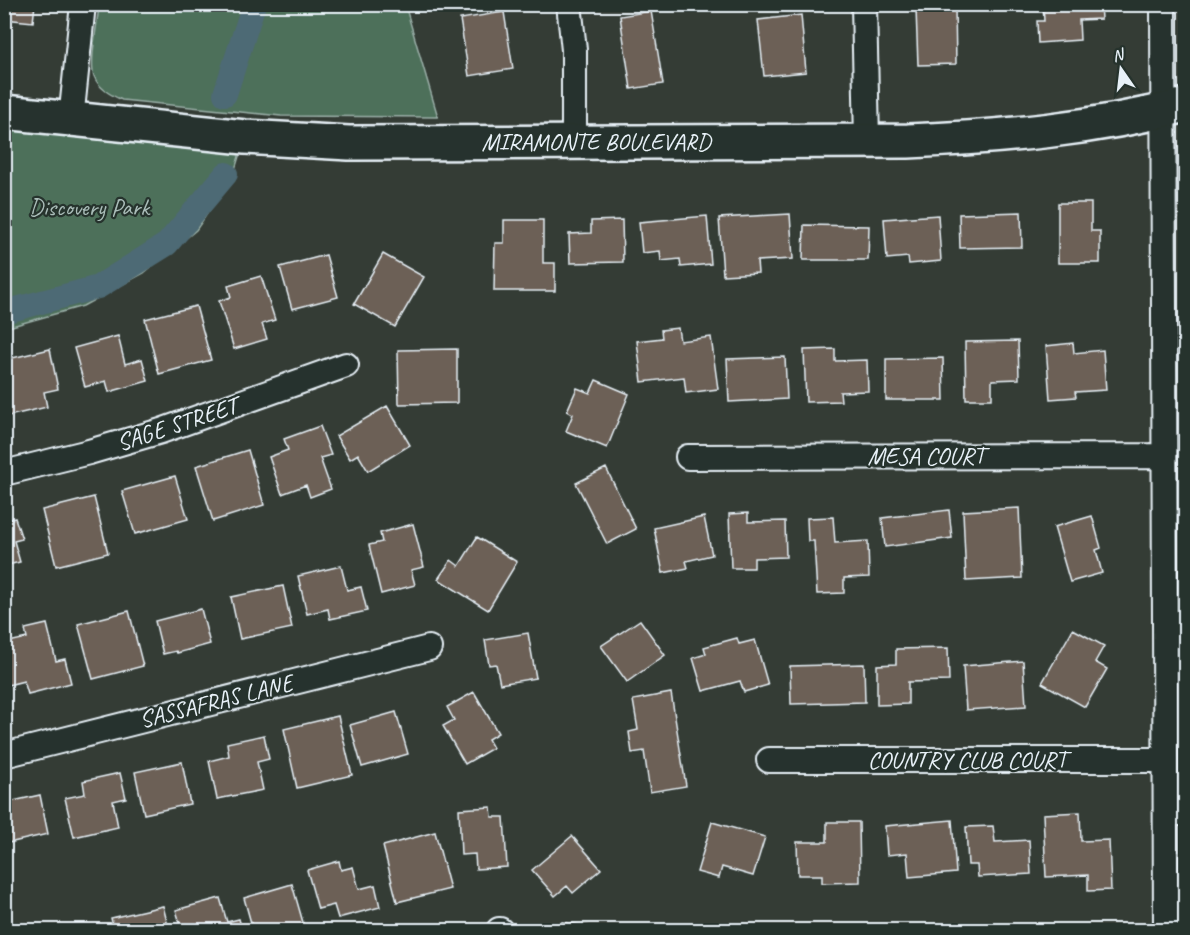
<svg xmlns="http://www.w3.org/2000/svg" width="1190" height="935" font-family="Caveat,sans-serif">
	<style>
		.green { fill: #4e6f5a; stroke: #9bb0a9; stroke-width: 1.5 }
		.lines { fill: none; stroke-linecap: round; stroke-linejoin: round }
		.canal { stroke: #4e6a74; stroke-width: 24 }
		.building { fill: #6c6156; stroke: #e8f1f8; stroke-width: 1.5 }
		.lane-casing { stroke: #e8f1f8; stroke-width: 16 }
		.street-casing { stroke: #e8f1f8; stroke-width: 28 }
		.secondary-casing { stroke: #e8f1f8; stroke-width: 38 }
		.lane { stroke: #26332d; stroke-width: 12 }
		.street { stroke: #26332d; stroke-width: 24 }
		.secondary { stroke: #26332d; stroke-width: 33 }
		.labels { text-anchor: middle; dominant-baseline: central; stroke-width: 4.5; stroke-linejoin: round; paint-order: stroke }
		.street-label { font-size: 24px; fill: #e8f1f8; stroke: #26332d }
		.park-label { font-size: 24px; fill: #aabdb9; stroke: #26332d }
	</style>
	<rect width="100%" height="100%" fill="#343c35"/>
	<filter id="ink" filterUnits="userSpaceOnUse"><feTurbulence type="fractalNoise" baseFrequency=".0167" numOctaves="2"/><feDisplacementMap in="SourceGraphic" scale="12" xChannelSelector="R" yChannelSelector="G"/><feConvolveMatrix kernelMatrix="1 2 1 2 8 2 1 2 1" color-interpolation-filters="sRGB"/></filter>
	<g filter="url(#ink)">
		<path class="green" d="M99,5H405L438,117L281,116L122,100C111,95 99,89 94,76C89,62 98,21 99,5Z
			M5,112L245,137L233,176L196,230L144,273L83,306L5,328Z"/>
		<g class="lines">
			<path class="canal" d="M225,94L254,4
				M4,312L98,287L167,244L226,174"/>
		</g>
		<path class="building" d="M4,4H35L33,22L4,19Z
			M1043,4H1100L1101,19L1079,20L1080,40L1038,43L1037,21H1044Z
			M955,8L956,64L918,65L916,9Z
			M651,11L663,84L631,89L620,16Z
			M504,12L513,69L469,76L460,19Z
			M801,15L806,72L764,76L758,20Z
			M1058,203H1091V231H1100V263H1058Z
			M1021,212L1022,247L960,248L959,214Z
			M790,214L793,259L757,261L758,273L723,275L719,218Z
			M938,215L941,261L909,264L908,257L887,259L884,219Z
			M707,216L711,264L681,267L680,259L661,261L660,251L642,253L639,222Z
			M504,220H543V263H555V291H494L495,243H504Z
			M622,220L623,262L570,263L569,234L591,233V221Z
			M804,225L869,226L868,260H803Z
			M383,254L424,277L395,327L354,304Z
			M326,255L338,297L292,309L280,267Z
			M261,276L275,320L262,324L267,339L234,349L219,301L231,297L228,286Z
			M196,306L211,360L159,374L145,319Z
			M678,328L680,341L711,337L718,389L686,393L684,377L642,382L637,341L662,338L661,330Z
			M118,336L125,364L142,359L148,381L109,392L106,381L85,387L74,348Z
			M1018,341L1019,379L992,380V399H966L965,342Z
			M1073,343L1074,353L1103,350L1106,390L1075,392L1076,397L1050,399L1046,346Z
			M50,349L58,389L44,392L47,407L4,417V394L7,393L4,381V360Z
			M457,349V403L399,404L398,350Z
			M835,349V361L867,360L868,391L840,392L841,401L806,402L804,350Z
			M785,357L787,399L729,402L727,359Z
			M943,358L944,400H886V359Z
			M596,380L629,394L607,448L566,431L573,414L567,411L577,388L590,393Z
			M387,406L410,445L368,471L358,454L350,459L336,436Z
			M320,426L331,455L320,458L331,489L310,497L306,485L282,494L269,457L288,450L284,439Z
			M248,450L264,505L213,521L196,466Z
			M606,468L636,529L607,544L576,483Z
			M175,476L188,519L135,534L122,491Z
			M94,497L108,553L56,566L42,510Z
			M1019,508L1022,578L966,581L963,511Z
			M949,510L952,538L885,547L882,518Z
			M748,513V522L785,521L786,557L754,558V568H731L729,514Z
			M1092,516L1101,548L1096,550L1102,573L1070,582L1054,527Z
			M704,517L712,555L686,561L688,568L663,573L654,528Z
			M833,517L835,543L868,541L869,577L844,578V593L817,594L814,541H808L807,518Z
			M15,518L22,539L14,541L20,562L4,566V521Z
			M413,524L424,567L411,570L415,585L381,594L369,545L382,542L380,533Z
			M477,537L517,562L488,610L438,579L451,560L459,566Z
			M341,566L347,590L361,587L367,611L330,619L328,609L307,614L298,576Z
			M283,586L292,628L240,639L231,597Z
			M201,609L210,644L177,653L176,651L163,654L155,621Z
			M129,611L143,666L93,679L78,624Z
			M640,620L665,655L627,682L601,646Z
			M47,624L56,661L65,659L71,683L28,694L24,681L8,685L4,671V643L27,638L25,629Z
			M1073,629L1104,646L1095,662L1107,669L1085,707L1042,683Z
			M528,633L536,678L500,684L496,664L489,665L485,640Z
			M737,638L739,644L755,640L768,685L744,692L740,681L703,691L693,658L706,654L704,647Z
			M948,648L949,681L908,682V704L877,705V665L896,664V649Z
			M1023,661L1026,706L966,710L963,666Z
			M864,664L865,702L791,704L790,666Z
			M474,692L498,733L488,739L493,748L465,764L443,726L454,720L447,707Z
			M671,693L686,786L650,792L644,751L632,753L629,732L638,730L633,700Z
			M396,712L408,754L362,767L350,725Z
			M338,716L352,775L297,788L284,729Z
			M264,735L269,759L257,762L263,790L217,799L209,761L229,756L227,743Z
			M182,762L190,804L144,814L135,772Z
			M120,773L126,798L113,801L118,827L74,837L65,798L85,794L83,781Z
			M40,795L48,834L4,844V803Z
			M491,807L492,817H504L507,867L476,869L475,854L461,855L459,809Z
			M1080,812L1081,841L1109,840L1111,890L1088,891V875L1046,877L1043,814Z
			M952,820L956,873L909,877L907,853L887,855L885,826Z
			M712,822L765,837L753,876L722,867L719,878L697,872Z
			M827,822H859L860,882L822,883V875H798L797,842H827Z
			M993,826L995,842L1029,840L1031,874L978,877L977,865H968L966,827Z
			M435,832L450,889L397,902L383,846Z
			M572,836L601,869L573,893L567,886L555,896L532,870Z
			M339,861L341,870L353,867L359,889L375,885L380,907L338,918L334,905L318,909L307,870Z
			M292,884L304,926L290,930H253L244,898Z
			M220,898L227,922L239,919L242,930H182L176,910Z
			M163,906L169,930H114L111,918Z
			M562,922L610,930H561Z"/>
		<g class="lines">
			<defs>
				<path id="lane" d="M1165,819H1186"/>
				<path id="street" d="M569,4L574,50V142
					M864,4L867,141
					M1163,4L1166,930
					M71,120L83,4
					M688,457L1163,456
					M4,473L89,452L161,431L346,365
					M4,755L429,648
					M769,760H1164
					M499,930H500"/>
				<path id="secondary" d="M4,112L245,137L349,143L908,141C1003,137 1093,129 1186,105"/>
			</defs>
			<use href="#lane" class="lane-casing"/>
			<use href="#street" class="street-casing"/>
			<use href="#secondary" class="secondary-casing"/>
			<use href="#lane" class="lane"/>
			<use href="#street" class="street"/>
			<use href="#secondary" class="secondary"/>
		</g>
	</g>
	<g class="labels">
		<g class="street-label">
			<text x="596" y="142">MIRAMONTE BOULEVARD</text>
			<text transform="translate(177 424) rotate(-18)">SAGE STREET</text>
			<text x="926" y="456">MESA COURT</text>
			<text transform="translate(216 701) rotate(-14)">SASSAFRAS LANE</text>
			<text x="967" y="760">COUNTRY CLUB COURT</text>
		</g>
		<g class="park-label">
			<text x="89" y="207">Discovery Park</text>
		</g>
	</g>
	<rect width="1190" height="935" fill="none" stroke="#26332d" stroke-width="24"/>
	<rect x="12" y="12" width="1166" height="911" fill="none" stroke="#e8f1f8" stroke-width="2" filter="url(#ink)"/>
	<g transform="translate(1121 69) rotate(346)" stroke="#26332d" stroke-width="4.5" paint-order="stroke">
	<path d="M0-4.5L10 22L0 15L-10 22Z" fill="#e8f1f8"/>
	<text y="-9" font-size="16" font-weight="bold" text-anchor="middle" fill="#e8f1f8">N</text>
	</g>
</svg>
